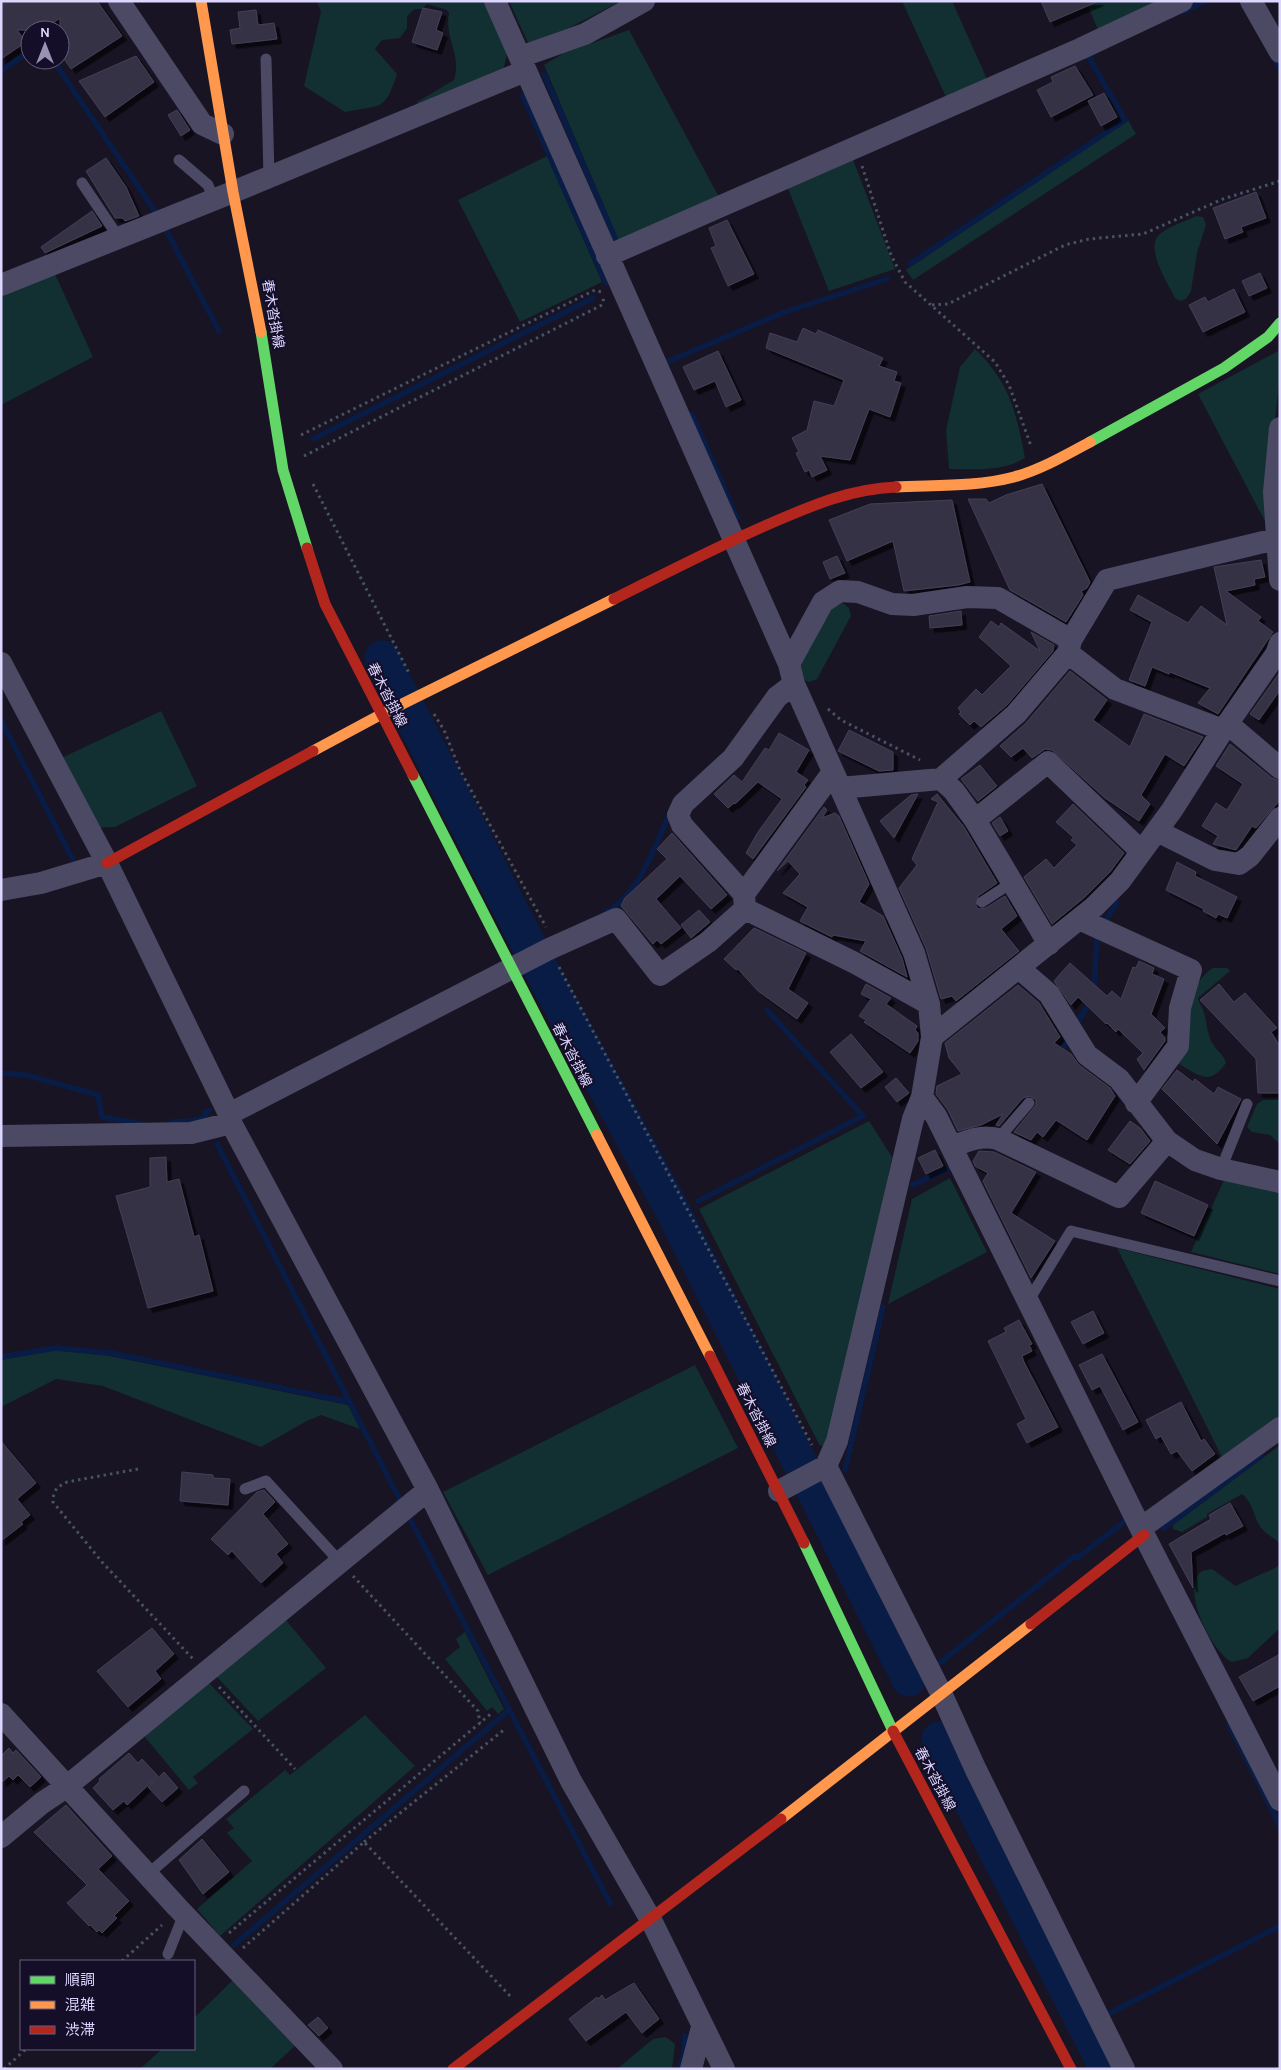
<svg xmlns="http://www.w3.org/2000/svg" width="1281" height="2070" font-family="Karla,'Noto Sans JP',sans-serif">
	<style>
		.green { fill: #122f32 }
		.lines { fill: none; stroke-linecap: round; stroke-linejoin: round }
		.stream { stroke: #091c46; stroke-width: 5.5 }
		.river { stroke: #091c46; stroke-width: 35 }
		.building { fill: #363245; stroke: #453f57; filter: url(#shadow) }
		.path { stroke: #465364; stroke-width: 3; stroke-dasharray: 2.5 4; stroke-linecap: butt }
		.lane { stroke: #4b4964; stroke-width: 11 }
		.street { stroke: #4b4964; stroke-width: 22 }
		.fast { stroke: #63d668; stroke-width: 11 }
		.slow { stroke: #ff974d; stroke-width: 11 }
		.jam { stroke: #b3261e; stroke-width: 11 }
		.labels { text-anchor: middle; dominant-baseline: central; stroke-width: 4; stroke-linejoin: round; paint-order: stroke }
		.street-label { font-size: 14px; fill: #ddd7ff; stroke: #140e29 }
	</style>
	<defs>
		<filter id="shadow"><feDropShadow dx="4.5" dy="4.5" stdDeviation="0" flood-color="#0009"/></filter>
	</defs>
	<rect width="100%" height="100%" fill="#181423"/>
	<path class="green" d="M317,1H486L508,50L503,71L418,105L417,102L454,80C462,53 444,40 449,13L447,10L427,4L422,9H415L407,16V28L400,38L382,40L375,49L397,74C384,113 382,104 345,112L304,86L321,12Z
		M509,1H621L569,28L528,43Z
		M902,1H952L987,79L946,97Z
		M1086,1H1153L1154,5L1098,30Z
		M629,30L719,197L619,241L544,65L564,53Z
		M1128,120L1136,134L913,280L906,270Z
		M547,156L602,282L520,322L458,200Z
		M852,157L895,269L829,291L787,186Z
		M1196,216L1203,217L1206,225L1197,253L1191,291L1186,299L1180,301L1175,298C1168,284 1146,250 1158,236C1166,227 1186,221 1196,216Z
		M55,274L93,357L1,405V295Z
		M975,349C1010,383 1016,411 1025,458C1002,472 976,469 949,469L946,430L960,367Z
		M1280,350V377L1268,478L1269,529L1198,394Z
		M843,603L849,608L851,616L817,679L809,682L799,678L798,666L829,610Z
		M161,711L197,786L115,827L93,828L57,760Z
		M1213,968H1227L1230,971L1198,998C1199,1004 1203,1007 1204,1013C1208,1025 1206,1035 1215,1047C1219,1053 1224,1055 1226,1063C1209,1088 1197,1074 1176,1062C1181,1032 1185,985 1213,968Z
		M1263,1100H1280V1144L1270,1135L1252,1132L1247,1127L1257,1104Z
		M869,1121L892,1157L870,1267L828,1444L820,1446L699,1209Z
		M950,1178L987,1252L888,1304L912,1199Z
		M1224,1180L1280,1189V1274L1191,1252Z
		M1117,1248L1280,1289V1419L1223,1459Z
		M55,1350L110,1356L348,1405L360,1429L321,1415L307,1421L261,1447L103,1386L56,1379L1,1407V1360Z
		M695,1365L738,1448L488,1575L443,1492Z
		M1280,1445V1544C1274,1538 1263,1532 1259,1525C1253,1514 1253,1503 1242,1494L1207,1514V1517L1182,1532L1173,1529V1525Z
		M1280,1564V1628L1248,1658L1232,1662C1212,1652 1184,1596 1198,1575C1201,1570 1207,1570 1212,1569L1236,1586C1246,1580 1275,1570 1280,1564Z
		M285,1619L326,1668L258,1721L216,1676Z
		M465,1632L504,1709L498,1714L492,1707L487,1711L445,1659L460,1647L456,1639Z
		M209,1683L253,1729L193,1777L198,1783L189,1790L144,1736Z
		M365,1715L415,1766L220,1936L197,1909L252,1861L227,1833L234,1828L226,1819L285,1770L290,1775Z
		M235,1978L297,2044L270,2069H132L141,2068L162,2049H194V2018Z
		M666,2037L675,2044L672,2069H617L653,2039Z"/>
	<g class="lines">
		<path class="stream" d="M1183,12L1206,1
			M1272,55L1280,69
			M53,60L158,216
			M1,71L30,51
			M544,74L615,238
			M523,96L606,283
			M163,224L219,331
			M910,264L1125,120L1088,56L1093,53
			M669,361L782,313L887,279
			M692,414L737,518
			M313,439L593,298
			M1,720L73,860
			M606,912C639,895 656,845 670,812
			M1104,923L1117,903
			M1094,990L1097,935
			M1077,1023L1091,1001
			M1059,1055L1068,1039
			M1,1073L26,1075L98,1095L102,1117L142,1124
			M205,1120V1112L210,1110
			M171,1122L191,1121L204,1118
			M217,1144L400,1500
			M913,1185L952,1167L954,1171
			M698,1201L863,1116L767,1010
			M1,1357L55,1348L111,1353L349,1402
			M845,1470L883,1307
			M410,1519L610,1903
			M846,1527V1554
			M1164,1528L1262,1455
			M936,1666L1075,1556L1077,1558L1124,1522L1125,1516
			M1229,1725L1280,1826
			M234,1945L509,1710
			M1108,2014L1280,1926
			M679,2069L684,2055L685,2036"/>
		<path class="river" d="M382,658L544,975L674,1213L909,1679
			M939,1739L1107,2069"/>
	</g>
	<path class="building" d="M1,1H97L122,36L71,69L60,53V18L43,30H17L26,42L1,59Z
		M1041,1H1099L1050,22Z
		M423,8L442,12L436,30L443,33L437,50L412,42Z
		M256,10L258,25L274,23L277,39L232,44L230,30L240,28L238,12Z
		M136,56L154,82L105,117L79,81Z
		M1075,66L1093,95L1051,117L1037,90L1053,82L1051,77Z
		M1104,93L1117,117L1101,126L1088,101Z
		M177,110L190,130L181,136L168,115Z
		M106,158L126,187L139,216L125,221L123,218H115L86,171Z
		M1256,192L1266,218L1241,227L1243,232L1225,239L1213,208Z
		M92,211L102,226L45,253L41,247Z
		M727,220L754,274L728,286L711,248L716,246L709,228Z
		M1260,273L1267,288L1249,296L1242,281Z
		M1234,289L1245,312L1203,332L1189,305L1205,297L1208,302Z
		M803,328L816,334L818,330L883,358L879,366L897,372L894,381L901,383L890,417L869,409L850,460L820,456L827,470L812,477L809,470L805,472L796,453L799,452L792,438L807,430L814,401L834,406L844,380L766,348L770,333L797,342Z
		M718,351L741,400L726,407L715,381L694,390L683,367Z
		M1042,484L1090,582L1087,588L1081,591L1083,595L1066,622L1010,590L968,499H986L989,503L1006,495Z
		M952,500L970,582L958,585L904,591L893,541L847,561L829,520L870,504Z
		M837,556L845,573L830,579L823,562Z
		M1261,560L1265,577L1254,579L1255,585L1226,591L1261,617L1258,621L1273,632L1218,714L1198,703L1210,688L1170,672L1169,674L1152,667L1145,686L1129,680L1152,622L1130,610L1138,595L1188,623L1201,606L1227,625L1214,567Z
		M961,611L962,625L930,628L929,616Z
		M991,621L999,627L1001,623L1040,651L1031,632L1054,645L1053,651L1007,705L981,727L974,721L970,725L959,714L961,712L958,708L976,689L982,695L1011,666L979,637Z
		M1070,671L1107,700L1093,720L1130,747L1144,714L1203,737L1184,766L1165,754L1141,795L1150,804L1139,821L1105,798L1052,750L1045,749L1032,758L1023,748L1011,757L1000,746L1026,723Z
		M1280,672V690L1259,720L1250,714Z
		M849,730L893,752V770L879,771L838,751Z
		M779,733L809,750L796,772L808,780L804,785L806,787L753,859L746,853L758,832L782,799L758,782L735,804L734,803L728,808L714,794L734,775L742,782L765,748L769,750Z
		M1230,744L1272,778L1280,781V800L1256,828L1252,826L1236,850L1213,844L1218,836L1202,826L1216,803L1227,810L1243,784L1216,766Z
		M980,765L997,786L978,801L961,779Z
		M918,794L894,838L880,821L911,795Z
		M937,794L964,827L997,883L978,896L976,906L979,909L986,908L1005,896L1017,916L1001,929L1019,951L956,1001L952,996L941,999L926,948L899,888L917,865L912,859L938,802L931,799Z
		M1073,804L1124,853L1110,872L1085,897L1052,924L1024,877L1046,859L1054,868L1077,845L1071,840L1074,838L1056,822Z
		M824,807L827,810L822,818L835,813L839,816L869,884L859,902L883,916L902,958L907,977L860,951L866,941L833,935L832,937L800,921L808,907L783,893L800,874L788,861L777,871Z
		M1000,817L1008,831L1000,836L992,823Z
		M672,833L727,895L711,909L680,876L656,899L681,928L661,944L657,940L653,944L621,906L625,898L667,859L657,849Z
		M1177,862L1196,872L1195,876L1237,897L1227,918L1218,914L1216,918L1203,911L1204,909L1166,890Z
		M699,910L710,922L691,938L681,925Z
		M754,928L806,953L788,989L808,1003L797,1019L758,991L738,969L736,970L724,959Z
		M1139,961L1154,968L1152,974L1164,979L1151,1014L1165,1028L1160,1032L1165,1038V1041L1144,1070L1137,1059L1143,1053L1118,1029L1116,1032L1107,1023L1106,1024L1078,997L1071,1005L1054,981L1070,963L1107,996L1112,991L1121,999L1133,967L1136,968Z
		M866,984L891,998L886,1004L917,1026L915,1030L918,1033V1041L910,1053L864,1022L866,1020L859,1016L871,999L861,994Z
		M1219,984L1234,1002L1245,993L1277,1028L1271,1032L1280,1046V1093H1258L1256,1059L1200,1000Z
		M1018,985L1039,1003L1060,1037L1054,1043L1071,1054L1079,1065L1110,1088L1115,1096L1087,1140L1056,1120L1043,1137L1037,1132L1031,1140L1014,1132L1036,1105V1100L1030,1096L1023,1098L999,1126L996,1125L1003,1114L981,1125L958,1131L948,1110L936,1094L937,1086L962,1074L949,1058L945,1043Z
		M851,1034L883,1072L861,1088L830,1052Z
		M1177,1070L1193,1082L1195,1079L1214,1094L1218,1087L1241,1099L1217,1144L1162,1089Z
		M896,1078L909,1093L897,1102L885,1087Z
		M1130,1121L1140,1128L1150,1141L1130,1164L1108,1150Z
		M935,1150L943,1166L926,1174L918,1158Z
		M979,1151L994,1152L1036,1172L1011,1213L1055,1241L1031,1278L983,1181L988,1173L975,1166L973,1161Z
		M166,1157L167,1182L179,1179L194,1237L199,1235L213,1291L148,1308L116,1196L150,1187V1158Z
		M1155,1181L1208,1205L1194,1236L1141,1213Z
		M1093,1311L1104,1333L1083,1344L1071,1322Z
		M1019,1320L1032,1344L1029,1345L1032,1351L1022,1356L1024,1362L1058,1427L1027,1443L1017,1424L1026,1419L988,1341L1006,1332L1004,1328Z
		M1102,1354L1138,1422L1123,1430L1100,1386L1092,1390L1079,1365Z
		M1181,1402L1201,1441L1204,1439L1215,1454L1192,1471L1177,1451L1171,1454L1161,1436L1156,1439L1146,1420Z
		M1,1441L36,1483L17,1499L30,1515L21,1522L23,1524L1,1541Z
		M182,1472L213,1475V1478L230,1479L228,1505L180,1501Z
		M264,1490L275,1502L263,1514L288,1544L276,1554L283,1563L261,1583L232,1551L228,1555L211,1539L257,1492Z
		M1230,1503L1243,1526L1226,1535L1225,1533L1191,1552L1193,1588L1169,1544L1211,1519L1209,1515Z
		M152,1628L174,1654L155,1671L161,1679L128,1707L97,1671Z
		M1280,1654V1686L1253,1701L1239,1677Z
		M9,1748L13,1753L16,1750L41,1777L30,1787L18,1775L13,1780L9,1776L1,1783V1756Z
		M129,1753L138,1763L142,1759L158,1776L127,1805L124,1801L113,1810L93,1788L100,1781L99,1779Z
		M164,1772L178,1788L162,1802L148,1787Z
		M66,1805L112,1856L98,1869L129,1901L114,1916L117,1918L102,1933L99,1930L97,1932L90,1925L89,1926L67,1903L87,1885L34,1832Z
		M202,1839L229,1872L203,1894L179,1860Z
		M634,1983L659,2019L642,2033L626,2012L586,2041L569,2019L597,1997L598,1999L602,1995L605,2000Z
		M318,2017L328,2028L319,2036L308,2025Z"/>
	<g class="lines">
		<path class="path" d="M862,166L891,255L905,282L995,362L1009,385L1031,446
			M932,305L948,304L1065,245L1089,239L1143,234L1223,199L1280,181
			M301,435L595,290L601,292
			M304,456L602,305L604,297
			M313,484L410,675
			M828,709L841,720L920,760
			M434,714L444,730L460,770L546,927
			M559,967L812,1445
			M138,1469L67,1482C57,1487 53,1490 53,1502L102,1562L193,1659
			M353,1576L478,1711L480,1723
			M219,1687L295,1769
			M364,1842L505,1729
			M229,1933L493,1712
			M243,1948L364,1842L511,1997
			M122,1961L162,1925
			M4,2069L26,2049"/>
		<path class="lane" d="M266,59L269,177
			M179,160L208,185L214,200
			M82,183L119,238
			M982,902L1011,883
			M998,1139L1029,1103
			M1221,1169L1247,1104
			M1029,1300L1071,1231L1280,1281
			M245,1489L266,1481L340,1562
			M147,1875L244,1791
			M168,1954L184,1914"/>
		<path class="street" d="M119,1L202,124L223,134
			M495,1L789,664L794,684L914,953L929,1004L932,1037L922,1097L913,1119L837,1441L826,1466L779,1491
			M1251,1L1280,52
			M520,57L585,34L644,1
			M607,256L1080,49L1182,1
			M1,285L233,192L525,71
			M1280,428L1274,492L1280,580
			M1068,653L1115,689L1223,730
			M1,663L107,863L229,1114L231,1123L428,1490L571,1781L651,1920L724,2069
			M789,664L823,602L840,591L858,592L892,604L913,605L967,597L998,598L1071,640
			M1228,724L1280,768
			M941,779L954,791L975,820L1049,944
			M840,788L941,779L1016,714L1068,653L1071,640L1107,580L1280,538
			M975,820L1048,762L1141,851
			M1157,831L1215,860L1239,864L1250,856L1280,818
			M1,890L41,883L107,863
			M744,894L682,825L678,815L683,804L733,758L777,697L794,684
			M745,909L855,963L929,1004
			M1079,919L1191,970L1180,1008L1178,1046L1136,1103
			M1020,969L1049,994L1087,1055L1119,1079L1167,1141L1195,1160L1221,1169L1280,1182
			M932,1037L1094,907L1120,881L1172,810L1223,730L1276,654L1280,643
			M922,1097L936,1116L1144,1535L1280,1800
			M229,1114L549,949L616,919L660,975L708,942L745,909L744,894L833,772
			M1,1136L191,1133L231,1123
			M952,1147C969,1140 981,1135 998,1139L1119,1197L1167,1141
			M826,1466L941,1693L976,1770L1124,2069
			M1141,1528L1280,1428
			M1,1714L177,1907L332,2069
			M1,1837L42,1803L66,1787L428,1490
			M691,2069L702,2027"/>
		<path class="fast" d="M261,332L283,470L307,548
			M1090,442L1224,368L1268,337L1280,323
			M413,775L597,1135
			M804,1543L893,1731"/>
		<path class="slow" d="M201,1L233,192L261,332
			M896,487C935,485 976,487 1014,477C1040,470 1066,455 1090,442
			M313,751L380,715L614,599
			M597,1135L710,1356
			M781,1819L1031,1624"/>
		<path class="jam" d="M307,548L325,604L413,775
			M614,599C666,573 716,547 769,524C811,506 849,489 896,487
			M107,863L313,751
			M710,1356L804,1543
			M1031,1624L1144,1535
			M893,1731L1071,2069
			M453,2069L781,1819"/>
	</g>
	<g class="labels">
		<g class="street-label">
			<text transform="translate(273 314) rotate(80)">春木沓掛線</text>
			<text transform="translate(387 695) rotate(63)">春木沓掛線</text>
			<text transform="translate(572 1055) rotate(63)">春木沓掛線</text>
			<text transform="translate(756 1415) rotate(63)">春木沓掛線</text>
			<text transform="translate(935 1779) rotate(62)">春木沓掛線</text>
		</g>
	</g>
	<rect width="1281" height="2070" fill="none" stroke="#ddd7ff" stroke-width="5"/>
	<rect x="20" y="1960" width="175" height="90" fill="#140e29" stroke="#645e7f"/>
	<rect x="30" y="1976" width="25" height="8" fill="#63d668" stroke="#645e7f"/>
	<text x="65" y="1985" font-size="15" fill="#ddd7ff">順調</text>
	<rect x="30" y="2001" width="25" height="8" fill="#ff974d" stroke="#645e7f"/>
	<text x="65" y="2010" font-size="15" fill="#ddd7ff">混雑</text>
	<rect x="30" y="2026" width="25" height="8" fill="#b3261e" stroke="#645e7f"/>
	<text x="65" y="2035" font-size="15" fill="#ddd7ff">渋滞</text>
	<g transform="translate(45 45)"><circle r="24" fill="#140e29" stroke="#645e7f"/>
	<path d="M0-4L9 19L0 12L-9 19Z" fill="#9893b2"/>
	<text y="-8" font-size="14" font-weight="bold" text-anchor="middle" fill="#ddd7ff">N</text>
	</g>
</svg>
